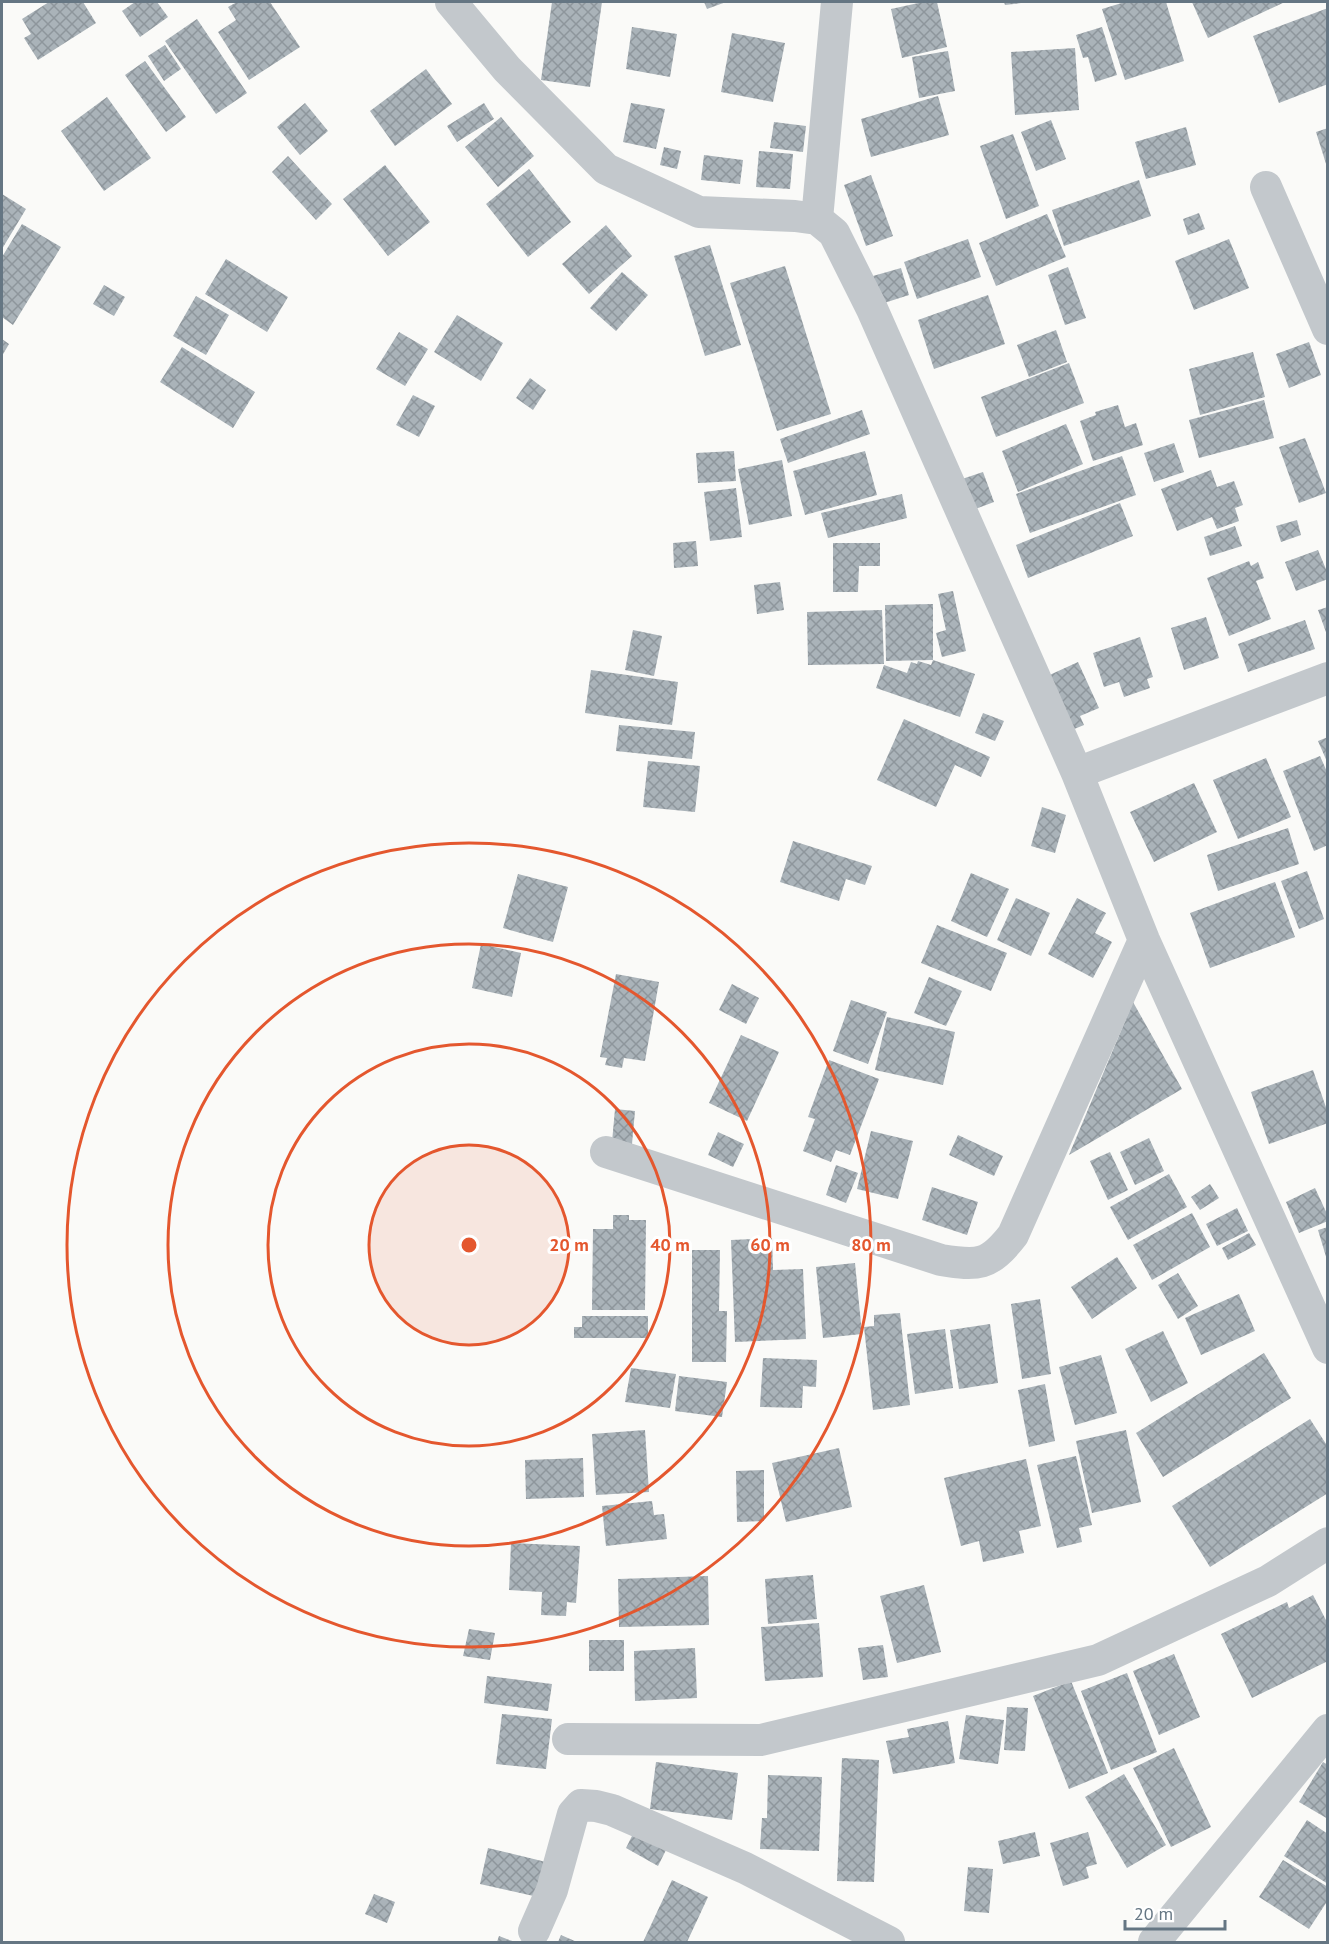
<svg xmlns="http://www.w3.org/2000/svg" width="1329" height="1944" font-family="'PT Sans',sans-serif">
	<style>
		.building { fill: url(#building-cross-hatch) }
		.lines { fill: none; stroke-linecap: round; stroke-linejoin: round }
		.minor { stroke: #c3c8cc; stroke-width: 32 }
		.ring { fill: none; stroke: #e4572e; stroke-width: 3 }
		.centre { fill: #e4572e; stroke: #fff; stroke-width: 3 }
		.ring-label { font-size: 18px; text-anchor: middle; font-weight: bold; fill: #e4572e; stroke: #fff; stroke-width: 6; stroke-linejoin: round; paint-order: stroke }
	</style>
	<defs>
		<pattern id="building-cross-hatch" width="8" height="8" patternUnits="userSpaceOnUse" patternTransform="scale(1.5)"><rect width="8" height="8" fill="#aab3b9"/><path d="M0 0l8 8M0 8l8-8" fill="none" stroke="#8e969c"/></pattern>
	</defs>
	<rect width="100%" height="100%" fill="#fafaf8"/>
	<path class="building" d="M49,2H83L96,23L38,60L24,38L31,34L22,19Z
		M135,2H157L168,17L140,37L122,11Z
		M237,2H270L300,47L249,80L218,32L236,20L228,7Z
		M552,2H602L590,87L541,80Z
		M704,2H726L707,9Z
		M923,2H937L947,47L902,58L891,9Z
		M1004,2H1021V3L1005,5Z
		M1125,2H1166L1184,61L1125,80L1102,9Z
		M1192,2H1285L1208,38Z
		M1328,8V84L1279,103L1253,36Z
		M197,19L247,93L216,114L165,41Z
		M632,27L677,34L670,77L626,69Z
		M1102,27L1117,75L1095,82L1088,57L1083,58L1076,35Z
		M732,33L785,43L773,102L721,92Z
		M165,45L181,69L164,81L148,56Z
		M1075,48L1079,110L1015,115L1011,52Z
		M948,51L955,91L919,98L912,57Z
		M145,61L186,117L166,132L125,75Z
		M426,69L452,104L395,146L370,111Z
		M938,96L949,135L871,157L861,119Z
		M107,97L151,158L104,191L61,131Z
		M305,103L328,131L300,155L277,127Z
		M484,103L494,119L457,142L447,126Z
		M631,103L665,109L656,149L623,142Z
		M501,117L534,156L498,187L465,147Z
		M1051,120L1066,159L1036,171L1021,132Z
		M774,122L806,126L803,152L770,148Z
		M1186,127L1196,165L1146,179L1135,142Z
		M1328,128V167H1327L1316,132Z
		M1013,134L1039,206L1006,219L980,146Z
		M664,147L681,151L677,169L660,165Z
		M759,151L793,154L790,189L756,187Z
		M704,155L743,160L740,184L701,180Z
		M288,156L332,204L316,220L272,172Z
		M385,165L430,222L388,256L343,199Z
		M529,169L571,222L528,257L486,204Z
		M871,175L893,236L866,246L844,185Z
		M1139,180L1151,216L1064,246L1052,210Z
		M2,194L26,209L2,249Z
		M1199,213L1205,229L1188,235L1183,219Z
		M1047,214L1066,257L996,286L979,243Z
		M22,224L61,247L13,325L2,317V257Z
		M606,225L632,256L589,294L562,264Z
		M968,239L981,277L917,299L904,262Z
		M1229,239L1249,288L1194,310L1175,261Z
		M710,245L741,345L705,356L674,256Z
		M226,259L288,297L267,332L205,294Z
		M785,266L831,414L777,431L730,283Z
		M1068,267L1086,318L1065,325L1048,275Z
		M901,268L909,295L881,304L873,276Z
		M622,272L648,295L616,331L590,308Z
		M104,285L125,297L114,316L93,304Z
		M988,295L1005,344L934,369L918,320Z
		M196,296L229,315L206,355L173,336Z
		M457,315L503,343L481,381L434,352Z
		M1056,330L1067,362L1029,377L1017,345Z
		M399,332L428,349L405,386L376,369Z
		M2,339L9,344L2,356Z
		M1309,342L1321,375L1289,388L1276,354Z
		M182,347L255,392L233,428L160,382Z
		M1253,352L1265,397L1200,415L1189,369Z
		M1069,363L1084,403L996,437L981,397Z
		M530,378L546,390L533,410L516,398Z
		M413,395L435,406L419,437L396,425Z
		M1264,400L1274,438L1199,458L1189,420Z
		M1118,405L1125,427L1136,423L1143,445L1093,461L1080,421L1096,415L1095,412Z
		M862,410L870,434L788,463L780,439Z
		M1066,424L1083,464L1018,492L1002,451Z
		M1305,438L1326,493L1299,503L1279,447Z
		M1174,443L1184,472L1154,482L1144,453Z
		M734,451L736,481L698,483L696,453Z
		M865,451L877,495L805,515L793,471Z
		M1122,456L1136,495L1030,533L1016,494Z
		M782,460L792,516L749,525L738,469Z
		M1211,470L1217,487L1234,481L1243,505L1235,508L1239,521L1217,529L1212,517L1177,531L1161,489Z
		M983,472L994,502L970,511L959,480Z
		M736,488L742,537L710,541L704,492Z
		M902,494L907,518L828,538L821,513Z
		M1120,503L1133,536L1028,578L1016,545Z
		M1297,520L1301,535L1281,542L1276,526Z
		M1235,526L1242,546L1210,556L1204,537Z
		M696,541L698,566L674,568L673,543Z
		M833,543H880V566H859L858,592H833Z
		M1318,550L1328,574V579L1296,591L1285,562Z
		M1249,561L1251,566L1258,562L1264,578L1256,581L1271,619L1229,636L1207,578Z
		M780,582L784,610L757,614L754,585Z
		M953,591L966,651L942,657L936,633L946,630L938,594Z
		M933,604V660L975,674L960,717L876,688L884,665L907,673L911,662L917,664L918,661L931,665L933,660L886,661L885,605Z
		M1328,607V635H1327L1318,610Z
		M882,610L884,664L808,665L807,612Z
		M1206,617L1219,658L1184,670L1171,628Z
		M1305,620L1315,649L1248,672L1238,644Z
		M633,630L662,636L654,676L625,670Z
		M1140,637L1153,677L1147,679L1150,688L1124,697L1119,682L1104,687L1093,653Z
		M1078,662L1099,708L1080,716L1084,725L1067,732L1043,678Z
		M591,670L678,682L672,725L585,713Z
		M983,713L1004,721L995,741L975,733Z
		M904,719L990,757L981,777L955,765L936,807L877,780Z
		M619,725L695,732L692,759L616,751Z
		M1328,737V764L1318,741Z
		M1320,756L1328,774V845L1314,851L1283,771Z
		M1266,758L1291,817L1238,839L1213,780Z
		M648,761L700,766L695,812L643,807Z
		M1194,783L1217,832L1154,862L1130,812Z
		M1042,807L1066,815L1055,853L1031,846Z
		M1288,828L1299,864L1218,891L1207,855Z
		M793,841L872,866L865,885L846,879L839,901L780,882Z
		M1307,871L1324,919L1299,929L1281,881Z
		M971,873L1009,889L987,937L951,921Z
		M518,874L568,887L553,942L503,928Z
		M1275,882L1295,937L1210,968L1190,913Z
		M1016,898L1050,913L1031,956L997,940Z
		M1077,898L1106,913L1095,933L1112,942L1093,978L1048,954Z
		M937,925L1007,953L991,991L921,963Z
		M481,944L521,953L512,997L472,988Z
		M616,974L659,982L645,1061L624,1058L622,1068L605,1065L607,1058L600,1057Z
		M929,977L962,991L946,1026L914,1013Z
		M732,984L759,998L746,1024L719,1010Z
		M851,1000L887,1012L868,1064L833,1051Z
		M1133,1002L1182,1089L1069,1155Z
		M887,1017L955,1032L943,1085L875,1070Z
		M741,1035L779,1052L747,1121L709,1103Z
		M829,1060L879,1079L850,1155L836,1150L831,1162L803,1151L815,1119L808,1117Z
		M1313,1070L1328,1113V1123L1269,1144L1251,1092Z
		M615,1109L635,1111L632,1144L612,1142Z
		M871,1131L913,1141L898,1199L857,1189Z
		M718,1132L744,1144L733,1167L708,1155Z
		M958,1135L1003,1156L994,1176L949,1155Z
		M1149,1138L1164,1171L1135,1185L1120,1152Z
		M1110,1152L1128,1190L1108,1200L1090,1161Z
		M836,1165L858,1173L846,1203L826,1195Z
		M1169,1174L1187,1207L1128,1240L1110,1207Z
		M1210,1184L1219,1198L1200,1210L1191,1197Z
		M932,1187L978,1202L967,1235L922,1220Z
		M1315,1188L1328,1216V1221L1299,1233L1286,1202Z
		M1237,1208L1248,1231L1217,1246L1206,1224Z
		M1192,1213L1210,1247L1152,1280L1133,1245Z
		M613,1215H629V1220H646L645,1310H592L593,1229H613Z
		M1328,1227V1260H1327L1318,1230Z
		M1249,1233L1256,1245L1228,1260L1222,1248Z
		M772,1238L773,1270L803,1269L806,1339L735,1342L731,1240Z
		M692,1250H720L719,1311H727L726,1362H692Z
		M1117,1257L1137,1288L1092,1319L1071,1287Z
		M855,1263L862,1334L823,1338L816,1267Z
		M1178,1273L1198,1306L1178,1319L1158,1285Z
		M1239,1294L1255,1331L1201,1355L1185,1318Z
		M1040,1299L1051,1374L1022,1379L1011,1304Z
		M900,1313L910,1405L873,1410L864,1327L874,1326V1315Z
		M582,1316H648V1338H574V1327H582Z
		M990,1324L998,1383L959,1389L950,1330Z
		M945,1329L953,1388L915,1394L907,1334Z
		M1163,1331L1188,1383L1151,1402L1125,1349Z
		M1264,1353L1291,1398L1163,1477L1136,1433Z
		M1101,1355L1117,1413L1075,1425L1059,1367Z
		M763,1358L817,1360L816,1387L803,1386L802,1408L760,1407Z
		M631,1368L676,1374L670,1408L625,1402Z
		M679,1376L727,1382L722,1417L675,1411Z
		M1045,1384L1055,1441L1029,1447L1018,1390Z
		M1310,1419L1328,1447V1493L1210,1567L1172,1506Z
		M645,1430L649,1492L596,1495L592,1434Z
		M1126,1430L1141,1502L1092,1513L1076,1441Z
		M839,1448L852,1507L786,1522L772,1463Z
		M1076,1456L1092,1525L1079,1528L1082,1542L1057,1548L1037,1465Z
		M583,1458L584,1497L526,1499L525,1460Z
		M1026,1459L1041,1526L1019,1531L1024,1553L983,1562L979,1541L961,1546L944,1478Z
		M764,1470V1521L737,1522L736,1471Z
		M652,1501L654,1515L664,1514L667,1539L606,1546L602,1506Z
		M511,1543L580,1546L576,1603L567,1602L566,1616L541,1615L542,1592L509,1590Z
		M813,1575L817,1619L768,1624L765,1579Z
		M708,1576L709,1625L619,1627L618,1579Z
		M924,1585L941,1652L897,1663L880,1596Z
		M1313,1595L1328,1624V1661L1252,1698L1221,1634L1287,1602L1289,1608Z
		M819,1623L823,1677L765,1681L761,1627Z
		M469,1629L495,1633L490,1660L463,1656Z
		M589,1640H624V1671H589Z
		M883,1645L888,1677L863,1680L858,1648Z
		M695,1648L697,1698L635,1701L634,1651Z
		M1174,1654L1200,1717L1159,1735L1133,1671Z
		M1127,1673L1157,1752L1111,1770L1081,1691Z
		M487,1676L552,1684L548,1711L484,1703Z
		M1071,1681L1108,1773L1069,1789L1033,1696Z
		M1007,1707L1028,1708L1025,1751L1004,1750Z
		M502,1714L552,1719L546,1769L496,1764Z
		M966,1715L1004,1720L998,1764L959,1759Z
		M948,1721L955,1763L893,1774L886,1741L909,1737L907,1729Z
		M1174,1748L1211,1827L1171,1847L1133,1768Z
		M842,1758L879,1760L874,1882L837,1881Z
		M656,1762L738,1773L732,1820L650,1809Z
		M1323,1762L1328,1765V1819L1299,1802Z
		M1124,1774L1166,1845L1127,1868L1085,1797Z
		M768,1775L822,1777L819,1851L760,1849L762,1818H767Z
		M1307,1820L1328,1834V1884L1284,1856Z
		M635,1830L667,1848L658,1866L626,1848Z
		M1035,1832L1040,1856L1003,1864L998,1841Z
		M1088,1832L1097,1864L1086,1867L1089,1878L1063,1886L1050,1843Z
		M488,1848L546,1862L538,1897L480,1884Z
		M1283,1860L1328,1887V1900L1309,1929L1259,1897Z
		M968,1867L993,1869L989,1913L964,1911Z
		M672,1880L708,1897L687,1942H643Z
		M374,1894L395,1902L387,1923L365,1914Z
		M561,1935L577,1942H558Z
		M499,1936L515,1942H497Z"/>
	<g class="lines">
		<path class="minor" d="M451,2L507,69L606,169L699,212L795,216L817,219L834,233L872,309L1077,773L1144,940L1328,1348
			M1266,187L1328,329
			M817,219L837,2
			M1077,773L1328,678
			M606,1152L941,1260C978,1266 989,1266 1013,1235L1144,940
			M568,1739L761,1740L1098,1660L1268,1581L1328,1543
			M534,1931L552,1890L573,1814L581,1805L596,1806L612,1810L745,1868L889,1942
			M1154,1942L1328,1730"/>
	</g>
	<circle cx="469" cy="1245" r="100" fill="#e4572e" fill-opacity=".12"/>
	<g class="ring">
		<circle cx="469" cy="1245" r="100"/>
		<circle cx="469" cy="1245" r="201"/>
		<circle cx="469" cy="1245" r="301"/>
		<circle cx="469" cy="1245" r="402"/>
	</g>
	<circle cx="469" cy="1245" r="9" class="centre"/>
	<g class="ring-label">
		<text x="569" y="1251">20 m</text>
		<text x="670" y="1251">40 m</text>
		<text x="770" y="1251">60 m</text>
		<text x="871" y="1251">80 m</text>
	</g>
	<rect width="1329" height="1944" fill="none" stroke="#657683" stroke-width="6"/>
	<path d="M1125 1920v9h100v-9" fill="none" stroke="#657683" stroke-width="3"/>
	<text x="1134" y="1920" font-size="18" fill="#657683" stroke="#ffffff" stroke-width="4.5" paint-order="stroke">20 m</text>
</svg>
